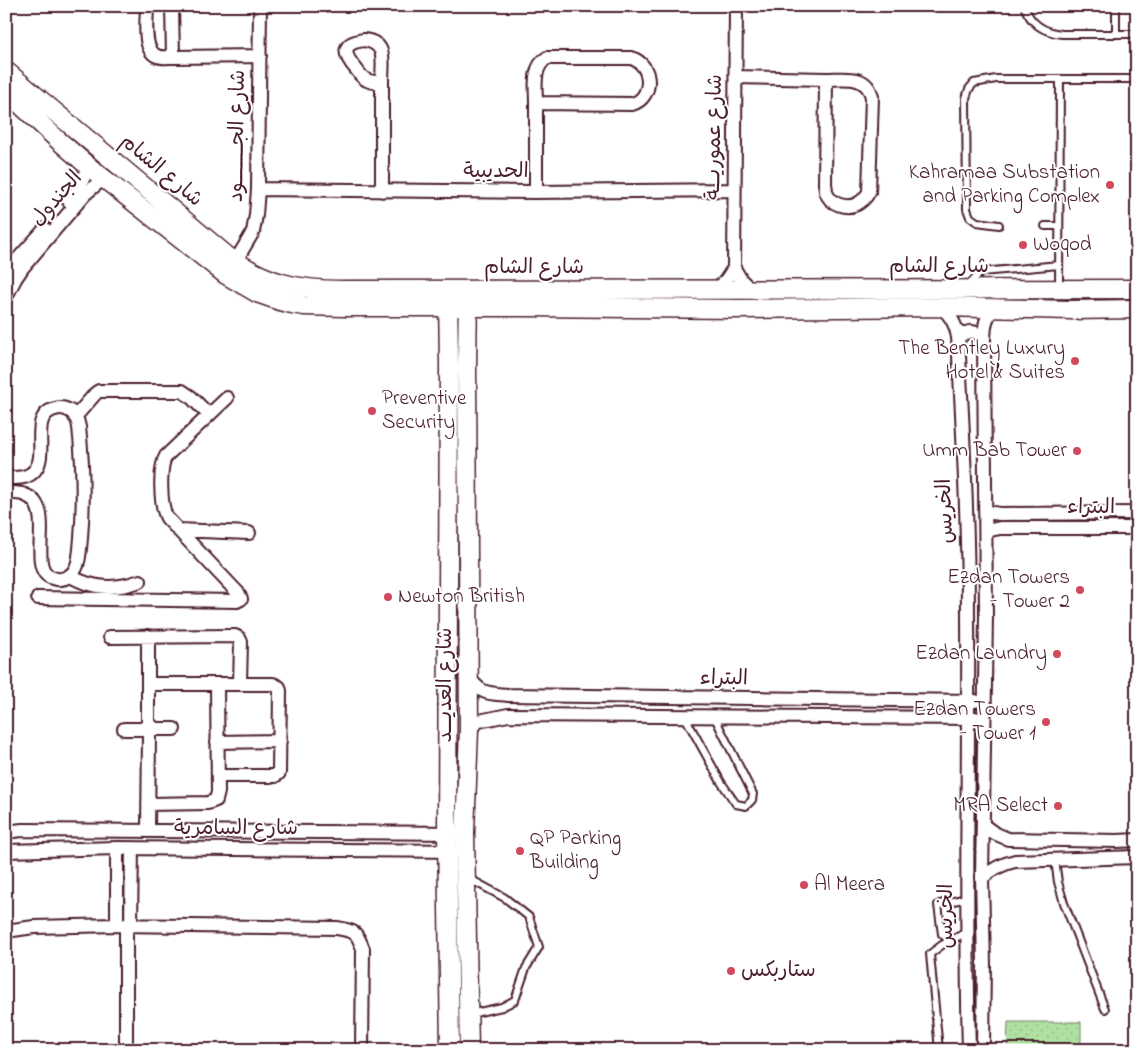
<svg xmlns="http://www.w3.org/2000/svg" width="1143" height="1056" font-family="'Indie Flower','Playpen Sans Arabic',sans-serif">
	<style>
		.park { fill: url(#park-dots); stroke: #7c8066 }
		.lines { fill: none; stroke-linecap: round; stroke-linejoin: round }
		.lane-casing { stroke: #4a1f2b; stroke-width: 10 }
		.street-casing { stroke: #4a1f2b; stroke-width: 16 }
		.secondary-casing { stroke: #4a1f2b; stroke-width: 21 }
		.lane { stroke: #fff; stroke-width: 6 }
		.street { stroke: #fff; stroke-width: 12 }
		.secondary { stroke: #fff; stroke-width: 18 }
		.poi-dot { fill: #d1495b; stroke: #fff; stroke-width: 2 }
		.labels { text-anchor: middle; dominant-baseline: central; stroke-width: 4; stroke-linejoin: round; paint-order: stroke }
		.street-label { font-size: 21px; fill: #4a1f2b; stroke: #fff }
		.poi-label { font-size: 21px; fill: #4a1f2b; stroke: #fff; text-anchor: end }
	</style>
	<defs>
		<pattern id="park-dots" width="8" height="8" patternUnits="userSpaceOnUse" patternTransform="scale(1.25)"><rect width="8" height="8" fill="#afe1a2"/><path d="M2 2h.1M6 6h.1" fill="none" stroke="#98c18c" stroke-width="1.8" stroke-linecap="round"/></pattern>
	</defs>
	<rect width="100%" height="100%" fill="#fff"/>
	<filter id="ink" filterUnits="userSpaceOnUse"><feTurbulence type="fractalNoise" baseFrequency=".02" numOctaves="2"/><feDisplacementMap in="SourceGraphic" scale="10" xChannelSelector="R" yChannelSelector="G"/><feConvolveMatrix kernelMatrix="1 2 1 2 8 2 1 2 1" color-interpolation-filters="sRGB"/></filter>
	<g filter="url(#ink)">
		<path class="park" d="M1008,1022H1081V1050H1007Z"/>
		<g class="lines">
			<defs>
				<path id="lane" d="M1024,6C1031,24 1043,32 1062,34H1137
					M1116,6V34
					M999,225L977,222L970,217L967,209L966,98L969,89L974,83L996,79H1137
					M1045,226H1059
					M969,285L981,272L1059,265
					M1059,287L1060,79
					M685,717L721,782L736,804L746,806L752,800L753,794L714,716
					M1055,860L1058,882L1064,903L1105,1009
					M468,878L505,898L529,917L539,947L526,968L515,1000L502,1007L470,1014
					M950,941L942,934L938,905L940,904L967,898
					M939,1050L930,954L942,945L967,932"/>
				<path id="street" d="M147,6C147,19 142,50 157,56C161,58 168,57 173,57L172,6
					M364,40C388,43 382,62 382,81C377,82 372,83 367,80C362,78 359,73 356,69C343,54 341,43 364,40Z
					M173,57L260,56
					M547,58H631C653,64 654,98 632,104L536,103C536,88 532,67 547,58Z
					M736,77L826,79
					M826,79C845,79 867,74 872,97L869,192C866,197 863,201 857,204C847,209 830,205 826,192C826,190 826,187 825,184Z
					M536,103V192
					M258,189L536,192L734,190
					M382,191V81
					M69,201C79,190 84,179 88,166
					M235,262L253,232L256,215L258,189L260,6
					M734,268L741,280L751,290
					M6,274L16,261L45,229
					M717,290L726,280L734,268L736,6
					M6,297L15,279L23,267L84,195L104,178
					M942,307C951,317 956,324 958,337C963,430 968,523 968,616C969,760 965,905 969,1050
					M958,337C970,330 974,330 984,338
					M75,417L96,393L99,391H182L191,397L209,415
					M6,478C16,478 28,479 35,470C49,453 28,416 55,409C60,407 65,408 70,411C75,414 78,421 79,427C83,464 84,501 81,538C80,547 80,560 76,568C73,575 65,580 57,579C21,575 60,508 25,495C19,492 12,493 6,493
					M986,512L1000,514L1137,513
					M178,530L249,533
					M986,531L1000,528H1137
					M70,576C94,589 115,590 140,581
					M38,598L237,601L241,599L239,594L167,518C160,506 159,467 166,456L227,398
					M148,636V725
					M110,637L235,636L239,638L241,642L240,684
					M469,678C483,695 487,693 508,695L975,701
					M149,684H273L279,687L280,691L279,773L275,776H218
					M144,728L146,726L149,725L152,726L153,729H174
					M124,729H144
					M469,729L479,721L508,715L975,718
					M217,742L280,741
					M148,804L208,803L216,800L218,792L217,684
					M983,825L994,833L1008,839L1117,841L1137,840
					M148,831L149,734
					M6,832L22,830L465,833
					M117,848V925
					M6,851L117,848L465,851
					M982,878C992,869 1002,864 1015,861L1137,857
					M131,926L132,848
					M6,931L34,927L117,925L337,928C355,931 357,932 363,949L362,1050
					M126,1050V926
					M983,1050L984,964L982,878L986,617L984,338C985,324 985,319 994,308"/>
				<path id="secondary" d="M6,71L226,255C266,283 296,290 344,290L1137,289
					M6,91L58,140L88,166L226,275L257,293L280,301L292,304L304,306L345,307H525L738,309L942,307L1071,310L1137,309
					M448,295L449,365L447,833L450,1050
					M468,295L467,367L469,729L465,833L469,1050"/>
			</defs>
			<use href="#lane" class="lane-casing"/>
			<use href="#street" class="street-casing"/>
			<use href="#secondary" class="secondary-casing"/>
			<use href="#lane" class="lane"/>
			<use href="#street" class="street"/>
			<use href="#secondary" class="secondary"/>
		</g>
	</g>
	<g class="poi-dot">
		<circle cx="1110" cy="185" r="5"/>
		<circle cx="1023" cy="245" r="5"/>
		<circle cx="1075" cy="361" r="5"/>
		<circle cx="372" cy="411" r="5"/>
		<circle cx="1077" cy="451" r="5"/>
		<circle cx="1080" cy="590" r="5"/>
		<circle cx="388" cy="597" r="5"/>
		<circle cx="1057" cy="654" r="5"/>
		<circle cx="1046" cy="722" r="5"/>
		<circle cx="1058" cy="806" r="5"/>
		<circle cx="520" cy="851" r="5"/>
		<circle cx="804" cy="885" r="5"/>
		<circle cx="731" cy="971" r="5"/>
	</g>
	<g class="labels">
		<g class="street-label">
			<text transform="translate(238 136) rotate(-89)">شارع الجــــــــود</text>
			<text transform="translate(715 137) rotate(-89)">شارع عموريـــة</text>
			<text transform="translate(161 171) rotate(40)">شارع الشام</text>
			<text x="496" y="172">الحديبية</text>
			<text transform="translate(57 199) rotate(-48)">الجندول</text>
			<text x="939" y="267">شارع الشام</text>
			<text x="534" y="268">شارع الشام</text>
			<text x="1091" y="508">البتراء</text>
			<text transform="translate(946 511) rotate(-92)">الخريس</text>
			<text transform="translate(724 679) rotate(1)">البتراء</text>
			<text transform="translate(446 685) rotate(-90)">شارع العديـــد</text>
			<text x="236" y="829">شارع السامرية</text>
			<text transform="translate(947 916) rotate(-90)">الخريس</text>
		</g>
		<g class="poi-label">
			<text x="1100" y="173">Kahramaa Substation<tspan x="1100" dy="24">and Parking Complex</tspan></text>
			<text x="1033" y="245" text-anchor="start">Woqod</text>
			<text x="1065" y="349">The Bentley Luxury<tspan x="1065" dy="24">Hotel &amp; Suites</tspan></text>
			<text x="382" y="399" text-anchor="start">Preventive<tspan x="382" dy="24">Security</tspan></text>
			<text x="1067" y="451">Umm Bab Tower</text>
			<text x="1070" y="578">Ezdan Towers<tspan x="1070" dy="24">- Tower 2</tspan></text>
			<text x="398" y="597" text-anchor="start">Newton British</text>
			<text x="1047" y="654">Ezdan Laundry</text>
			<text x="1036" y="710">Ezdan Towers<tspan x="1036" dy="24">- Tower 1</tspan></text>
			<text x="1048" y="806">MRA Select</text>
			<text x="530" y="839" text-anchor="start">QP Parking<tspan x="530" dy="24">Building</tspan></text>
			<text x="814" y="885" text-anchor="start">Al Meera</text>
			<text x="741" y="971" text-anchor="start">ستاربكس</text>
		</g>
	</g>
	<rect width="1143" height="1056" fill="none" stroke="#fff" stroke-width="25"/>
	<rect x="12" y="12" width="1118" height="1031" fill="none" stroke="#4a1f2b" stroke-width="2" filter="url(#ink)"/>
</svg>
